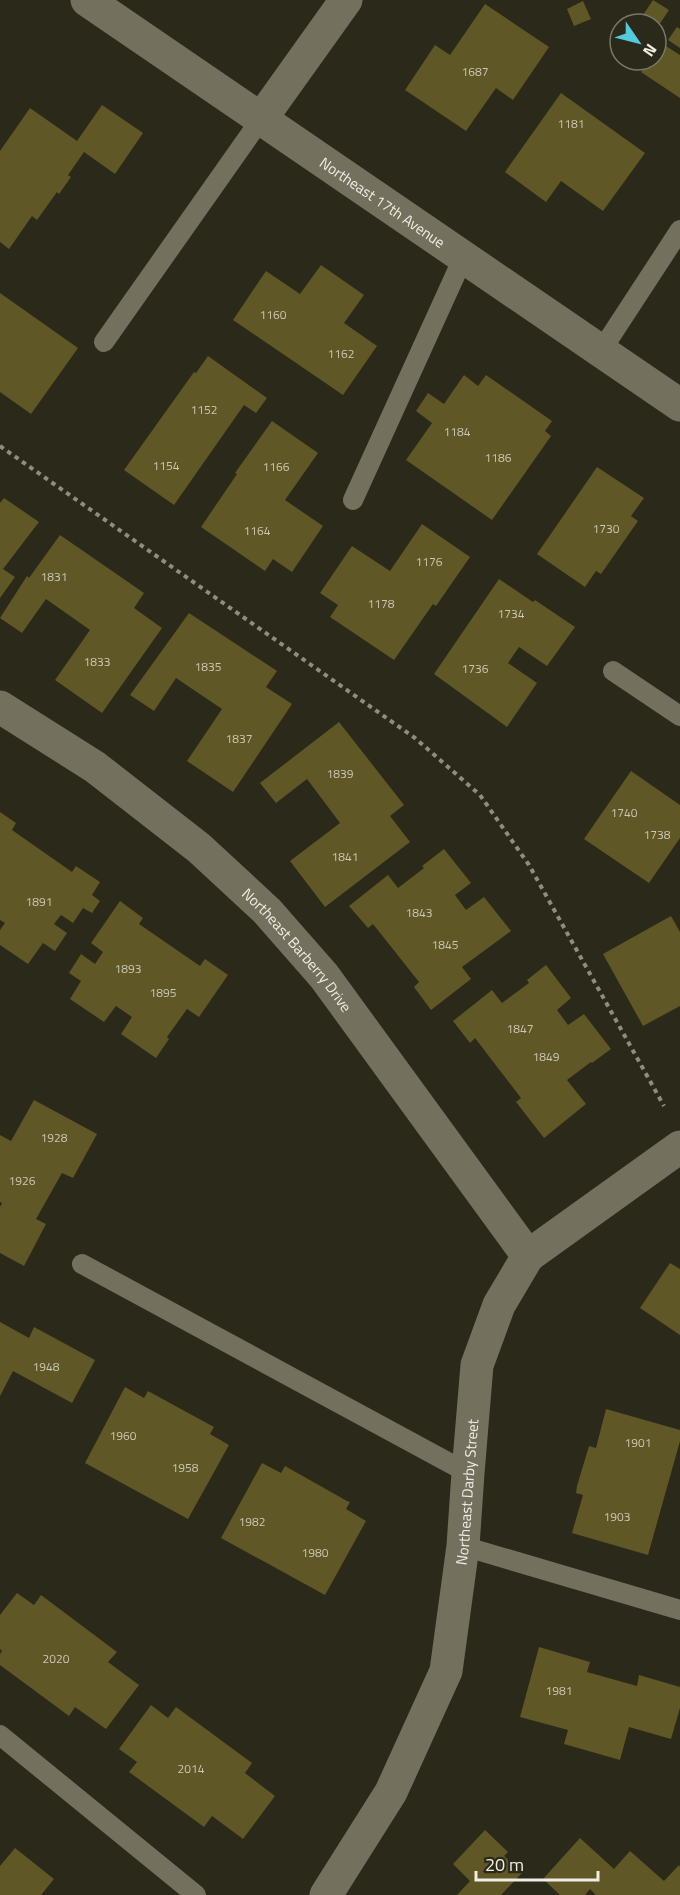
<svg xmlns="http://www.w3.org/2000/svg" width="680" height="1895" font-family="'Titillium Web',sans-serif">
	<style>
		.building { fill: #5f5725 }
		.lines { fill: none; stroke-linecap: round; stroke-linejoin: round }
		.path { stroke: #8f8d82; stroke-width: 4; stroke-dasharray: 4.5 4.5; stroke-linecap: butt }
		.service { stroke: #73705e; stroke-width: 20 }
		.minor { stroke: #73705e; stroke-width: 33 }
		.tertiary { stroke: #73705e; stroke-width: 33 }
		.labels { text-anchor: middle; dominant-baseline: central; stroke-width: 6; stroke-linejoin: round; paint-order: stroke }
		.number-label { font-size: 12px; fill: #cbc8b4 }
		.street-label { font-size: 15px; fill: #efede4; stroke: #2b291a }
	</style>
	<rect width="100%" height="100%" fill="#2b291a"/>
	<path class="building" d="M653,0L669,10L659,25L643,15Z
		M583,1L591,19L574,26L567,9Z
		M485,4L549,47L513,100L496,88L466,131L405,90L435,45L450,55Z
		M677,27L680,29V48L668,40Z
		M661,43L680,55V98L641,72L649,60H656V50Z
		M561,93L645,153L603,211L561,181L546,202L505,172Z
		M102,105L143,133L115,174L84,152L68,175L71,177L59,194L57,192L37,220L32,216L9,249L0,242V151L30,108L77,141Z
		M321,265L364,295L344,323L377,346L343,395L233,320L266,271L300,294Z
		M0,293L78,348L31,414L0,392Z
		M208,356L267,398L256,413L244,405L174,505L124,470L194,372L196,373Z
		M464,375L478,386L486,375L552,421L545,431L551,436L492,520L406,460L432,423L416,411L428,393L444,404Z
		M272,421L318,453L285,500L323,526L292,572L273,559L265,571L201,527L237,474L235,473Z
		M597,467L644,498L631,516L638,521L601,574L596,571L585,587L537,554Z
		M4,498L39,522L3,569L15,577L0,598V503Z
		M422,524L470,557L436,606L433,604L394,660L330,617L338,605L320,593L352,546L390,571Z
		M60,535L144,593L134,608L162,628L102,713L55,680L90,630L46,599L22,633L0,618L27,576L29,578Z
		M499,579L533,602L535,600L575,627L547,666L519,647L508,663L537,683L507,727L434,674Z
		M189,613L277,671L266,687L292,704L233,792L187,761L222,709L176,678L154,711L130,695Z
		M339,722L404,805L390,816L410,842L325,907L290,861L340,823L307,779L276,803L260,783Z
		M631,771L680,805V838L649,883L584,839Z
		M0,812L16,823L12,830L72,872L76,866L100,882L92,895L100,901L92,913L83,908L73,923L61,915L54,924L67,933L55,951L43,943L28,964L0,945V930L5,923L0,920Z
		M444,849L471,883L455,895L466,910L484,897L511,931L462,967L471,979L431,1010L414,987L419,982L373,924L368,928L349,906L388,875L398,888L424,868L422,866Z
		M120,901L143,918L139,924L200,966L205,959L228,975L199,1017L187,1009L167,1037L169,1039L156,1058L121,1034L132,1017L116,1006L104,1022L70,999L81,981L69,973L81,954L95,964L103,952L91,943Z
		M671,916L680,932V1006L643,1026L603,954Z
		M546,965L571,998L557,1010L568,1025L584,1014L611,1049L592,1063L591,1062L567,1080L586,1104L544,1138L516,1102L521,1098L475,1038L470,1043L453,1021L492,990L502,1003L529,983L527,980Z
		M34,1100L97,1134L73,1178L62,1173L36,1219L46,1224L24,1266L0,1253V1207L2,1203L0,1202V1135L11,1141Z
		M670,1263L680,1269V1335L640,1308Z
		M0,1322L29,1338L34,1327L95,1360L72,1403L13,1371L0,1396Z
		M125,1387L144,1398L148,1391L214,1427L210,1434L229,1445L188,1519L85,1463Z
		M606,1409L680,1430V1441L648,1555L572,1533L583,1495L576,1493L577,1486L589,1446L596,1448Z
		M262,1463L281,1473L285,1466L347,1501L350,1502L346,1509L366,1521L325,1595L221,1538Z
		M17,1593L34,1605L41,1595L117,1652L108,1662L139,1685L106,1729L75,1707L69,1716L0,1665V1654L2,1651L0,1649V1615Z
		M539,1647L590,1662L587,1672L637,1686L639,1675L680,1687V1708L671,1739L629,1727L620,1760L564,1744L568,1730L520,1717Z
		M151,1705L168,1718L176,1707L252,1763L245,1773L275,1796L243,1839L212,1816L204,1827L129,1772L137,1762L119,1749Z
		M485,1830L508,1852L504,1856L522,1873L501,1895H457L470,1881L453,1864Z
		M580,1838L614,1869L630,1851L664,1881L679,1865L680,1867V1895H596L590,1889L585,1895H560L543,1879Z
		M15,1848L54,1879L41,1895H0V1866Z"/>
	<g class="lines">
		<path class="path" d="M0,446L415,738L480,795L529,865L664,1106"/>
		<path class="service" d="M104,342L261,119
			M601,351L680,230
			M353,500L463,258
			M613,671L680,716
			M82,1264L468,1473
			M463,1546L680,1610
			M0,1735L196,1895"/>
		<g class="minor">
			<path d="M261,119L346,0"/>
			<path id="s1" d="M0,707L95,767L199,848L267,911L324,976L528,1256"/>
			<path id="s2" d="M326,1895L391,1792L446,1671L463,1546L468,1473L477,1365L499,1305L528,1256L680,1147"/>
		</g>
		<path class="tertiary" id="s3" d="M87,0L680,405"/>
	</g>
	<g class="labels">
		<g class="number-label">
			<text x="475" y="71">1687</text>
			<text x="571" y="123">1181</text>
			<text x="273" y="314">1160</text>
			<text x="341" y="353">1162</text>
			<text x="204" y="409">1152</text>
			<text x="457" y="431">1184</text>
			<text x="498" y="457">1186</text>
			<text x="166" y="465">1154</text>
			<text x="276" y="466">1166</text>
			<text x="606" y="528">1730</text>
			<text x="257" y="530">1164</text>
			<text x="429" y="561">1176</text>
			<text x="54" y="576">1831</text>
			<text x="381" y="603">1178</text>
			<text x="511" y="613">1734</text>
			<text x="97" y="661">1833</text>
			<text x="208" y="666">1835</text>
			<text x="475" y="668">1736</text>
			<text x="239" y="738">1837</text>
			<text x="340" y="773">1839</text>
			<text x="624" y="812">1740</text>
			<text x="657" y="834">1738</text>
			<text x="345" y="856">1841</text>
			<text x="39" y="901">1891</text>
			<text x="419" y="912">1843</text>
			<text x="445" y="944">1845</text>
			<text x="128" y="968">1893</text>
			<text x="163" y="992">1895</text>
			<text x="520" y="1028">1847</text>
			<text x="546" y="1056">1849</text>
			<text x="54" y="1137">1928</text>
			<text x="22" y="1180">1926</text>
			<text x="46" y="1366">1948</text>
			<text x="123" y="1435">1960</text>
			<text x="638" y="1442">1901</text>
			<text x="185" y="1467">1958</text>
			<text x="617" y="1516">1903</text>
			<text x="252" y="1521">1982</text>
			<text x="315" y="1552">1980</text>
			<text x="56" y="1658">2020</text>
			<text x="559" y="1690">1981</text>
			<text x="191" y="1768">2014</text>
		</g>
		<g class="street-label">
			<text stroke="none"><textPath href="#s3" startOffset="358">Northeast 17th Avenue</textPath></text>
			<text stroke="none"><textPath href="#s1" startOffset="386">Northeast Barberry Drive</textPath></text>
			<text stroke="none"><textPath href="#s2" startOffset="435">Northeast Darby Street</textPath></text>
		</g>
	</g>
	<g transform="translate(638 42) rotate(125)"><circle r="28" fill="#2b291a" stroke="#79776b" stroke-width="1.5"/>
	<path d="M0-4.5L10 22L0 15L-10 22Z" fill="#52cbda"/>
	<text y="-9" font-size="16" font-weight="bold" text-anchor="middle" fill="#efede4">N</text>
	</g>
	<path d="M476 1871v9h122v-9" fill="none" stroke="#efede4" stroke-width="3"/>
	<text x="485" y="1871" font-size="18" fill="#efede4" stroke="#2b291a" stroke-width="4.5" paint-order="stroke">20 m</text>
</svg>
